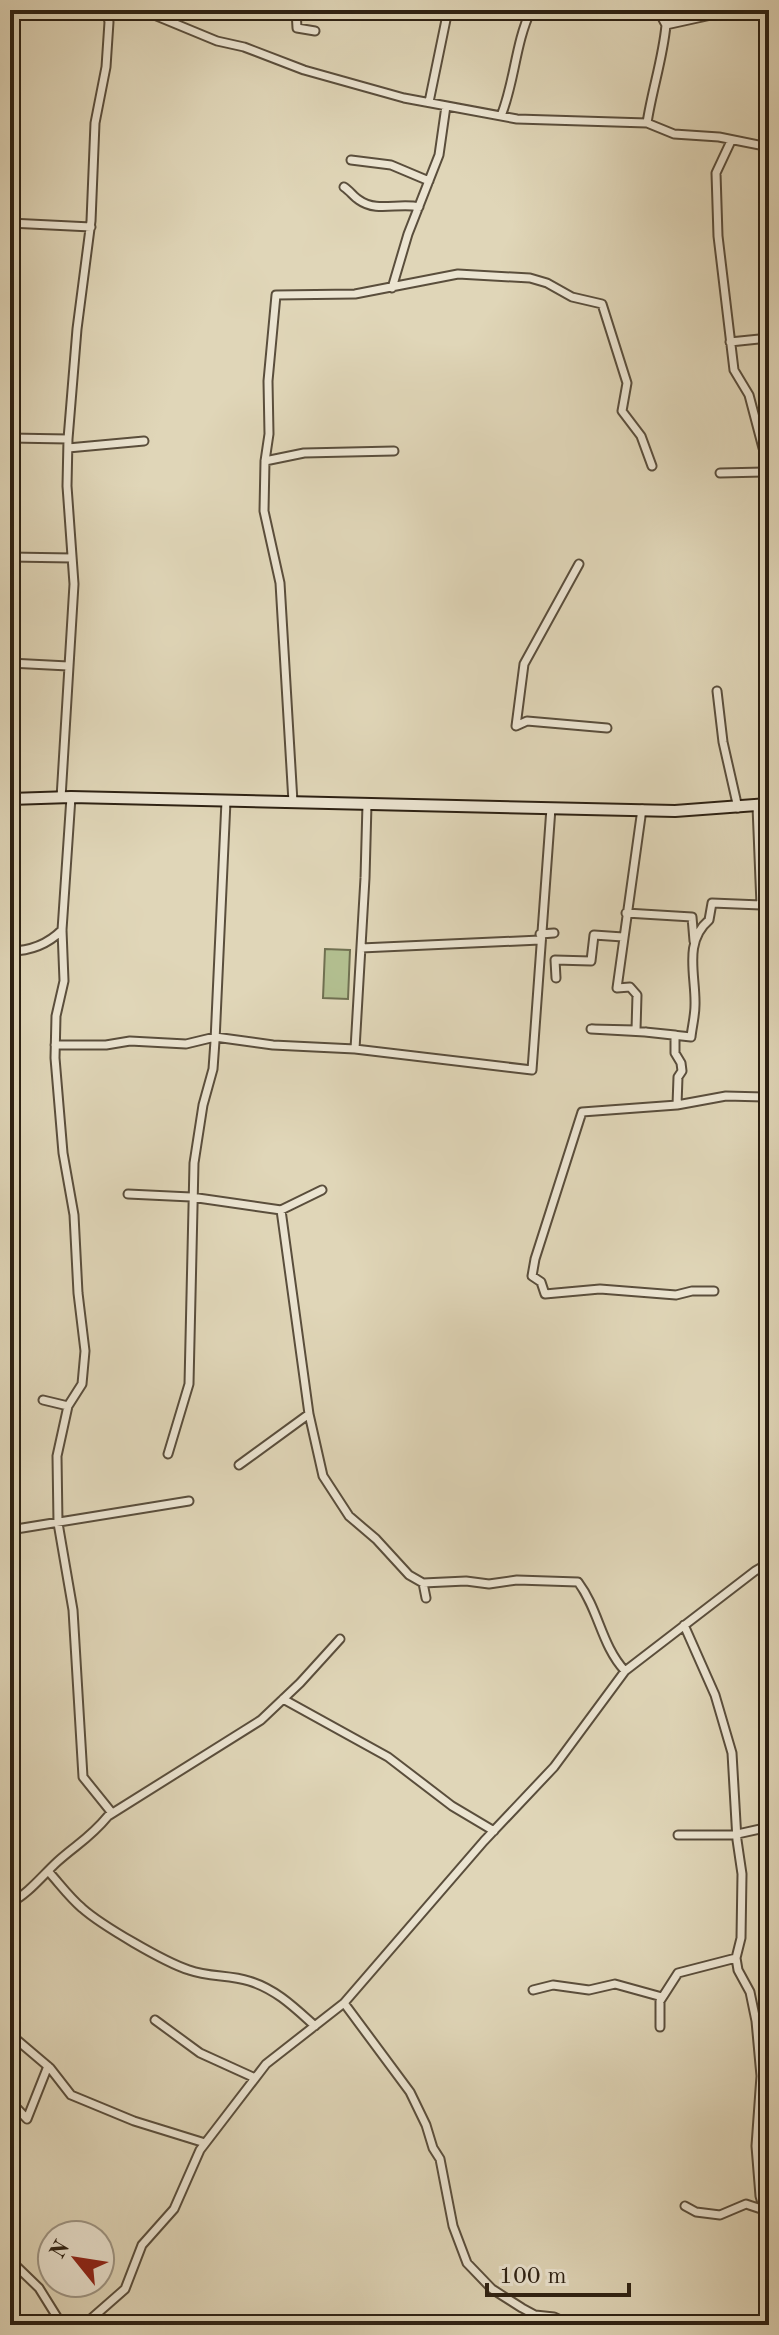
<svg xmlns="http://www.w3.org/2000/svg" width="779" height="2335" font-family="'Old Standard TT',serif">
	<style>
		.green { fill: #b2be8f; stroke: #707051; stroke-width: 2 }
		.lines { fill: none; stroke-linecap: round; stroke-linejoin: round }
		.minor-casing { stroke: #5a4e3c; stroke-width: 11 }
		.secondary-casing { stroke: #2d2113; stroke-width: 14 }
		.minor { stroke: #ebe4d1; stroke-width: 7 }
		.secondary { stroke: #ebe4d1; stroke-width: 10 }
	</style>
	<rect width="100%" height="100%" fill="#e0d6b8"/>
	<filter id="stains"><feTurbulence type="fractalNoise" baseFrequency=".0025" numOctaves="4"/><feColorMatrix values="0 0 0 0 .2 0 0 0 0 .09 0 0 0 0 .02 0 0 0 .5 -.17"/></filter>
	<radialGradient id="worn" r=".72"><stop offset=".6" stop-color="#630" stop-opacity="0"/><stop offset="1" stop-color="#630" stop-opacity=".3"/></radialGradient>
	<path class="green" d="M325,949L350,950L348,999L323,998Z"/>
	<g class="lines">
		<defs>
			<path id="minor" d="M142,10L217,41L244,47L304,70L404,98L517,119L647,123
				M296,10L297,28L315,31
				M658,10L666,25
				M734,10L666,25C663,58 652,90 647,123L674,134L719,137L769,147
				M764,10L769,14
				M429,102L448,10
				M501,116C515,81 515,44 531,10
				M731,141L716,173L718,236L734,370L749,395L763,448L769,451V457
				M351,160L391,165L429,181
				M344,187C350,191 354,197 359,200C377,213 399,202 419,207
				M10,223L91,227
				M392,288L408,234L439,155L446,106
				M730,342L769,338
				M10,438L68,439L67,486L74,584L61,798
				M68,439L77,329L91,221L95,123L106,67L109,22L106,10
				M68,448L144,441
				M265,461L304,453L394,451
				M720,473L769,472
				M10,557L72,558
				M579,564L524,664L516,726L527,721L607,728
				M10,663L68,666
				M717,691L723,742L738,808
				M71,797L62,930L64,981L56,1016L55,1058L63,1153L74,1215L78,1293L85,1351L82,1384L68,1406L57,1456L58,1523L73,1610L83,1777L112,1813
				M293,802L280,583L264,511L265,461L269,434L268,381L276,295L355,294L458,274L530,278L547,283L572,297L602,304L627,383L622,411L641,436L652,466
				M642,809L617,988L630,987L637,995L636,1030L591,1029L645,1032
				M626,913L692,917L694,941
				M540,934L554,933
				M361,948L540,940
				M10,951C30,951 48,944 62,930
				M556,978L555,960L591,961L594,935L623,937
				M55,1045H106L130,1041L186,1044L215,1037L273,1045L355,1049L365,878L367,804
				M355,1049L532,1070L551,808
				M677,1105L678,1077L682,1071L681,1063L675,1053V1035L645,1032L691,1037C692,1027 695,1016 695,1005C696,976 683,942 709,920L712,903L761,905L757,806
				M128,1194L191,1197L281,1210L309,1414L239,1465
				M281,1210L322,1190
				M714,1291H692L676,1295L600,1289L545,1294L541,1282L532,1276L535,1259L582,1112L677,1105L726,1096L769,1097
				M43,1400L68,1406
				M309,1414L323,1476L349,1516L376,1539L409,1575L423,1583L466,1581L489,1584L517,1580L578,1582C599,1610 601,1645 625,1671
				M168,1454L189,1384L194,1163L203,1105L213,1069L215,1041L226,801
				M10,1530L189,1501
				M423,1583L426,1598
				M684,1625L715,1695L732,1753L737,1840L742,1874L741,1938L736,1958L738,1970L750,1992L756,2021L761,2076L756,2146L760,2196L764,2210
				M283,1699L388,1757L452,1806L494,1831
				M678,1835H733L769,1827
				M48,1871C59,1883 69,1897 82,1908C101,1925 164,1962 189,1970C208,1977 230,1975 249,1981C276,1989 295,2008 315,2026
				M10,1903C28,1894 42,1876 57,1862C77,1844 90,1838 108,1816L261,1720L300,1683L340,1639
				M533,1990L553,1985L589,1990L615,1984L662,1997
				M344,2003L410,2092L426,2125L433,2148L440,2159L453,2226L467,2263L492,2289L522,2308L535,2315L554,2317L571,2325
				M155,2020L200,2053L255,2078
				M660,2027V2001L678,1973L736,1958
				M10,2034L50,2068L71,2095L134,2121L205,2143
				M10,2101L27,2119L48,2066
				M685,2206L696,2212L720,2215L746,2204L764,2210L769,2222
				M10,2260L39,2288L62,2325
				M84,2325L125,2289L142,2245L174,2209L200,2150L266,2064L344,2003L484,1841L554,1767L625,1671L755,1571L769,1563
				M399,2325L405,2321L411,2325"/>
			<path id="secondary" d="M10,799L71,797L675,811L769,804"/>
		</defs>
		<use href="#minor" class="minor-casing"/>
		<use href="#secondary" class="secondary-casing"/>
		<use href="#minor" class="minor"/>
		<use href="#secondary" class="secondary"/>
	</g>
	<rect width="779" height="2335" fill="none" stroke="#e0d6b8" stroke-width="40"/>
	<rect x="12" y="12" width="755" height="2311" fill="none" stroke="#2d2113" stroke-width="4"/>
	<rect x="20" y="20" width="739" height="2295" fill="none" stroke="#2d2113" stroke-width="2"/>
	<g transform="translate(76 2259) rotate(300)"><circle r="38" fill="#ebe4d1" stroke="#9f9685" stroke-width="2"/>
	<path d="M0-6L14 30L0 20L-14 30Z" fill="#8f2418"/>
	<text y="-12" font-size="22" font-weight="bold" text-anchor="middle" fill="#2d2113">N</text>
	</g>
	<path d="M487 2283v12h142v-12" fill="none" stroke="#2d2113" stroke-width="4"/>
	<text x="499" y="2283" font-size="24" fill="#2d2113" stroke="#ebe4d1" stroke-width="6" paint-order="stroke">100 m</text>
	<rect width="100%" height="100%" filter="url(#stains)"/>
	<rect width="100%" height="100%" fill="url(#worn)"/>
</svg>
